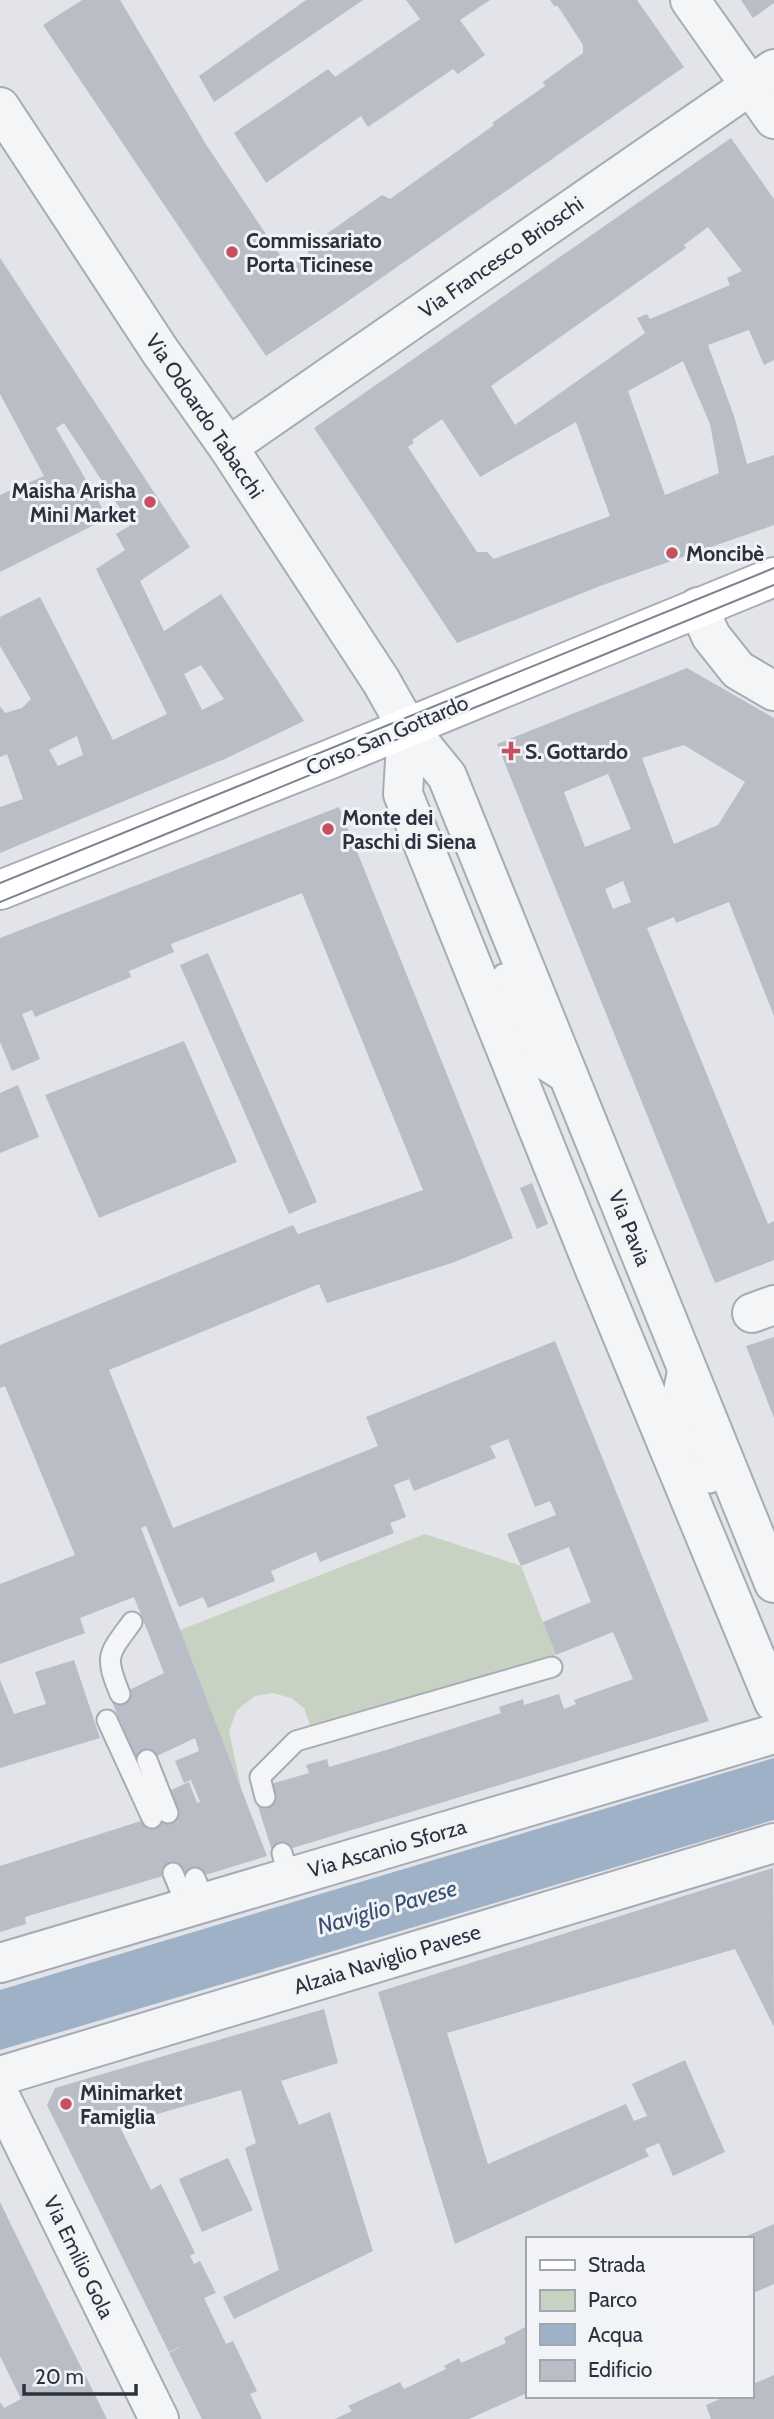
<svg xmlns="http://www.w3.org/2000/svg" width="774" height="2419" font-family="Cabin,sans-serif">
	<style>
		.green { fill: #c7d2c3 }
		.water { fill: #9fb1c6 }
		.building { fill: #b9bdc5; fill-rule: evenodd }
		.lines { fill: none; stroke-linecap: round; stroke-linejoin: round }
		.lane-casing { stroke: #a7abb3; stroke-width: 23 }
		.street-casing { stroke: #a7abb3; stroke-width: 42 }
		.secondary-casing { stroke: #a7abb3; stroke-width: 42 }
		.lane { stroke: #f4f5f7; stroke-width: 19 }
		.street { stroke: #f4f5f7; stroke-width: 38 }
		.secondary { stroke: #fff; stroke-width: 38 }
		.tram { stroke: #7c8491; stroke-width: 2 }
		.poi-dot { fill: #c45060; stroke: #f1f3f6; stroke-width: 2.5 }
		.labels { text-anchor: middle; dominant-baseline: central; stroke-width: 6; stroke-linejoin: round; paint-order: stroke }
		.poi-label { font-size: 21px; font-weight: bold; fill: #2b323f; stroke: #f1f3f6; text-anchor: start }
		.street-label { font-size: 21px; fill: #2b323f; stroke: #f1f3f6 }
		.water-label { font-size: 23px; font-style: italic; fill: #385070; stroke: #f1f3f6 }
	</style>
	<rect width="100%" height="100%" fill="#e2e4e9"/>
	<path class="green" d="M425,1534L521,1566L556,1655L310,1725L304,1708L291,1698L273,1693L255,1696L237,1710L229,1731L241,1788L180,1630Z"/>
	<path class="water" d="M774,1758V1820L0,2050V1990Z"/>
	<path class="building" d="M82,0H120L207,146L288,267L309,253L305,249L382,195L390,199L494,125L492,123L545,86L543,82L583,53V45L557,5L555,7L550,0H637L684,67L341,306L266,356L43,25Z
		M306,0H363L214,102L199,76Z
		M406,0H490L460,20L485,55L458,74L453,69L368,127L361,116L266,183L234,133L328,69L335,77L420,19Z
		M741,0H774V3L753,18Z
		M731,138L774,199V360L764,365L749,330L708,345L734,416L747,464L774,455V525L600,586L457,643L314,428ZM708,227L742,271L727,278L730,285L650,319L647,314L637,318L645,333L515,425L491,386L686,248L684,245ZM683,361L710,424L719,473L665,495L628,391ZM442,419L480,477L576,422L610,516L494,559L487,552H477L408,447L414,443L412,440Z
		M0,258L190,547L140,581L164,631L221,594L304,721L227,758L0,853V807L23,799L7,754L0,757V706L5,713L22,708L31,699L0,646V617L40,597L113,740L167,714L96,569L125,550L116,534L131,525L64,423L56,428L108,518L0,572V495L44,476L0,394ZM201,665L224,699L202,710L184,674ZM77,736L83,755L58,766L49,750Z
		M687,668L774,718V1016L729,902L676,923L674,917L647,928L768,1224L774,1221V1260L715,1283L497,744ZM684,745L745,782L718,825L674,844L642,758ZM608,774L631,829L585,847L564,792ZM623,881L631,902L613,909L605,889Z
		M339,807L513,1238L452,1263L327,1303L319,1284L109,1370L173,1528L378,1446L366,1417L555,1341L709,1721L273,1854L256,1800L274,1794L271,1784L309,1773L306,1765L327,1759L329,1767L386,1750L501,1713L499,1707L523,1699L524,1705L559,1694L564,1709L576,1704L574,1700L633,1679L613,1632L556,1655L543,1622L591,1602L569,1547L521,1566L507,1534L556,1515L550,1501L535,1507L508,1439L490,1446L496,1458L414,1491L409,1479L394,1485L406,1517L390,1523L394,1533L320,1562L316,1552L271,1571L275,1581L208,1608L203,1597L179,1607L146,1526L141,1528L267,1856L186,1881L173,1873L25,1917L26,1924L0,1932V1866L144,1820L169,1791L189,1782L197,1803L200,1802L191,1780L184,1783L175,1761L199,1751L195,1738L138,1765L111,1699L164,1673L134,1597L80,1618L85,1633L0,1664V1584L75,1555L5,1386L0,1388V1345L293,1225L298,1234L423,1190L302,893L171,944L174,952L129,971L131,977L35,1017L32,1010L22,1014L40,1059L12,1071L0,1042V938Z
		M208,953L317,1202L289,1214L180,965Z
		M184,1041L237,1162L99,1218L45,1095Z
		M18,1085L39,1137L0,1153V1093Z
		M532,1183L548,1224L537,1229L520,1188Z
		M774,1337V1418L746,1346Z
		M74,1660L100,1738L0,1768V1680L14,1714L46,1704L35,1672Z
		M773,1868L774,2027L735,1949L447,2033L488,2164L626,2104L634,2121L647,2116L632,2084L685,2060L725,2152L673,2176L659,2143L645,2149L649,2156L455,2244L378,1992Z
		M324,2009L338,2063L281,2081L299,2125L330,2112L373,2251L234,2319L223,2297L279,2270L245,2148L256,2143L241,2090L119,2125L151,2190L161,2184L195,2253L190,2256L194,2264L200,2261L216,2293L204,2298L218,2327L226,2344L233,2341L257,2391L250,2394L262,2419H202L169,2353L186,2344L169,2352L47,2105L55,2088Z
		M228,2158L253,2210L202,2232L179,2179Z
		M0,2202L65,2335L107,2419H0V2402L4,2408L21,2399L0,2356Z
		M774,2224V2284L751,2294V2239H740Z
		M527,2326V2393L469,2419H335L352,2411L348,2406L400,2382L404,2389L446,2369L444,2366L459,2358L461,2363L506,2343L504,2338Z
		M774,2375V2419H711L706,2405L727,2396H751V2385Z"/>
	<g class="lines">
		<defs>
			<path id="lane" d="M503,974L542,1069L567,1085
				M679,1363L673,1393L710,1483
				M120,1694C104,1655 108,1655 132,1622
				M107,1720L152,1818
				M147,1760L168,1813
				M265,1797L260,1777L296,1741L552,1667
				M282,1853L289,1877
				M173,1873L187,1907
				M195,1878L205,1902"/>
			<path id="street" d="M690,0L774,119
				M0,107L160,351L228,447L381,681L407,727L447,776L774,1583
				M228,447L774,69
				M698,607L711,636L738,670L774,691
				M407,727L403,794L593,1265L774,1702
				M752,1313L774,1305
				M0,1963L774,1734
				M0,2076L774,1843
				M0,2096L159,2419"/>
			<path id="secondary" d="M0,890L328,760L774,577"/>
		</defs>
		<use href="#lane" class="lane-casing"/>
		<use href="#street" class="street-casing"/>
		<use href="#secondary" class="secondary-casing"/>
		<use href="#lane" class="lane"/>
		<use href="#street" class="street"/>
		<use href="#secondary" class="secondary"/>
		<path class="tram" d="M0,883L774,568
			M0,902L774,585"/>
	</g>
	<g class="poi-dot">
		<circle cx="232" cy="252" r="7"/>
		<circle cx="150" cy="502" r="7"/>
		<circle cx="672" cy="553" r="7"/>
		<path d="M507.5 740.5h7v7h7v7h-7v7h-7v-7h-7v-7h7z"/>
		<circle cx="328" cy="829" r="7"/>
		<circle cx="66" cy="2104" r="7"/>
	</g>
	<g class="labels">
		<g class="poi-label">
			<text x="246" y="240">Commissariato<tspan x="246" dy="24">Porta Ticinese</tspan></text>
			<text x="136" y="490" text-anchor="end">Maisha Arisha<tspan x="136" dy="24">Mini Market</tspan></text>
			<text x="686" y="553">Moncibè</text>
			<text x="525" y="751">S. Gottardo</text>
			<text x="342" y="817">Monte dei<tspan x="342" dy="24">Paschi di Siena</tspan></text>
			<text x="80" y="2092">Minimarket<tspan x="80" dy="24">Famiglia</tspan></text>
		</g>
		<g class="street-label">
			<text transform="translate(501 257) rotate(-35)">Via Francesco Brioschi</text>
			<text transform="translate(205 416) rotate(56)">Via Odoardo Tabacchi</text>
			<text transform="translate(387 735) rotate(-23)">Corso San Gottardo</text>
			<text transform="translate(630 1228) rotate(68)">Via Pavia</text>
			<text transform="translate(387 1848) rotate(-16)">Via Ascanio Sforza</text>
			<text transform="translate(387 1959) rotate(-17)">Alzaia Naviglio Pavese</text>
			<text transform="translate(79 2257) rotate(64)">Via Emilio Gola</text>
		</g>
		<g class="water-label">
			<text transform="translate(387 1907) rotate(-16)">Naviglio Pavese</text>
		</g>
	</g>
	<rect x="526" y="2237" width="228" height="161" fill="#f1f3f6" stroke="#a2a6ad" stroke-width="2"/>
	<rect x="540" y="2260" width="35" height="10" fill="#ffffff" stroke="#a2a6ad" stroke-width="2"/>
	<text x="588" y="2272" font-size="21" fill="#2b323f">Strada</text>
	<rect x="540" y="2290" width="35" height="21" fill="#c7d2c3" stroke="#a2a6ad" stroke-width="2"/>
	<text x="588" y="2307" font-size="21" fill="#2b323f">Parco</text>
	<rect x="540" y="2324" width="35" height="21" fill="#9fb1c6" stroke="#a2a6ad" stroke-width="2"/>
	<text x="588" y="2342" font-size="21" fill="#2b323f">Acqua</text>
	<rect x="540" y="2360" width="35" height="21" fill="#b9bdc5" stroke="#a2a6ad" stroke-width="2"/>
	<text x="588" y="2377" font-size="21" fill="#2b323f">Edificio</text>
	<path d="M24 2384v10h112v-10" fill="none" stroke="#2b323f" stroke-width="3.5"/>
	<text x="35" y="2384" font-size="21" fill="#2b323f" stroke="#f1f3f6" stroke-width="5" paint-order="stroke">20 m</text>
</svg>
